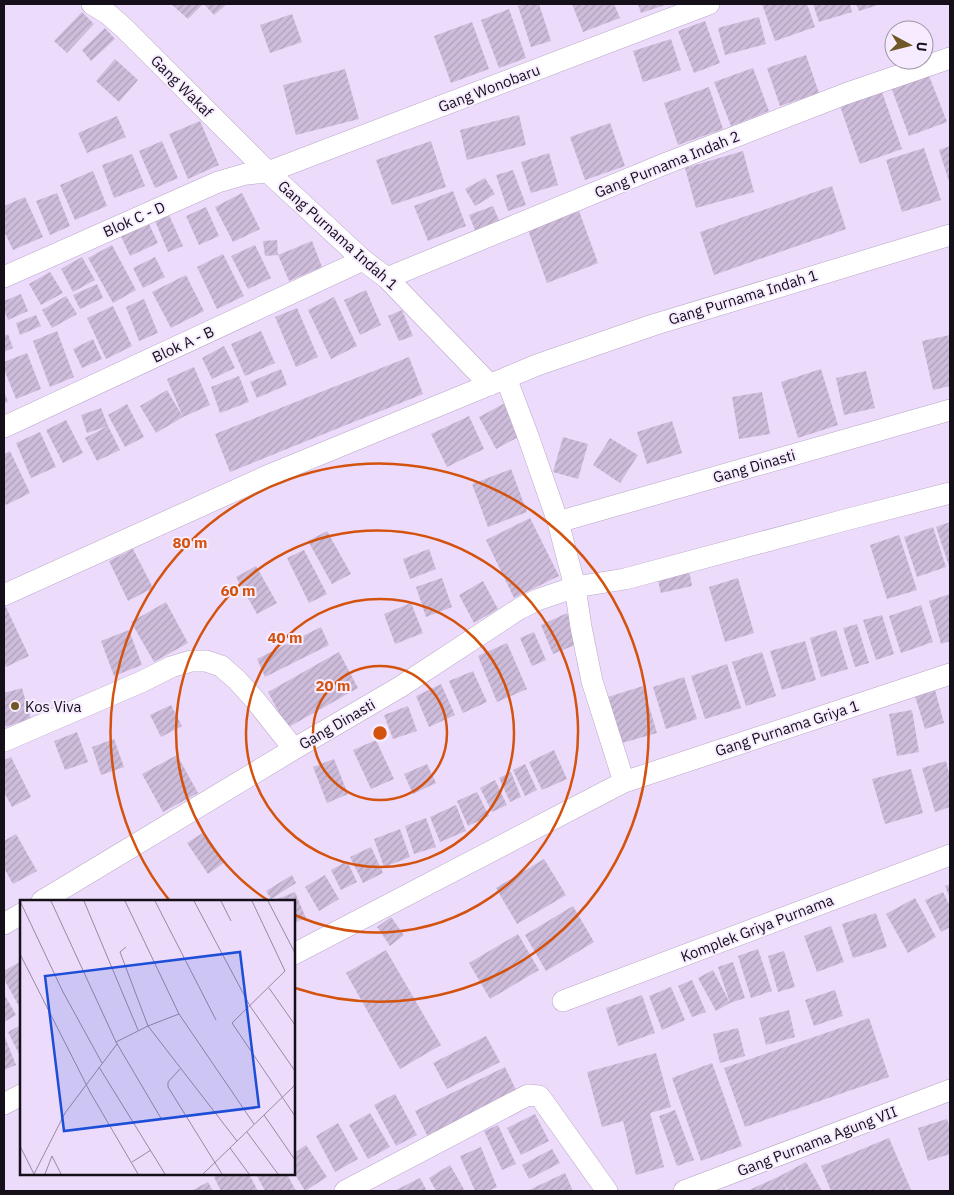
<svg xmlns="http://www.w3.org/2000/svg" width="954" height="1195" font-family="'IBM Plex Sans',sans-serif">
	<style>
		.building { fill: url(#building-hatch) }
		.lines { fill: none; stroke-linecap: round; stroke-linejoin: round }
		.minor-casing { stroke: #b8a7c6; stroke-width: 22 }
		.minor { stroke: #fff; stroke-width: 21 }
		.ring { fill: none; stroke: #d3520d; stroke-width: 2.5 }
		.poi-dot { fill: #705728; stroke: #f7ecff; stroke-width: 2 }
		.labels { text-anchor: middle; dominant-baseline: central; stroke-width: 4; stroke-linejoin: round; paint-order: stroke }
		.street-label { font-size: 15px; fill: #150f1a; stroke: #f7ecff }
		.poi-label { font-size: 15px; fill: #150f1a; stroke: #f7ecff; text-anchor: start }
		.inset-road { fill: none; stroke: #9789a1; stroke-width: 1 }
		.view { fill: #1d4ed8; fill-opacity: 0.15; stroke: #1d4ed8; stroke-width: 2.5 }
		.inset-edge { fill: none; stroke: #150f1a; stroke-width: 2.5 }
		.centre { fill: #d3520d; stroke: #f7ecff; stroke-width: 2.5 }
		.ring-label { font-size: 15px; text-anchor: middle; font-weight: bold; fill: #d3520d; stroke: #f7ecff; stroke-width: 4; stroke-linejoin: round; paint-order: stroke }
	</style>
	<defs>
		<pattern id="building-hatch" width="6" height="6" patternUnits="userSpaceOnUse" patternTransform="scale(1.25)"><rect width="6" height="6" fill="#cebcdb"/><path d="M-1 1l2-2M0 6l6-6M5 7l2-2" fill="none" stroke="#b0a0bb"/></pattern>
	</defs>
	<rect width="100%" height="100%" fill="#eddbfb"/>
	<path class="building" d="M171,4H200L202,5L188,19Z
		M204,4H227L214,15Z
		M527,4H539L551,41L531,47L518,6Z
		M572,4H614L620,18L583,32Z
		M638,4H668L641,13Z
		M762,4H807L815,27L775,41Z
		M813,4H850L852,12L819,22Z
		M856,4H881L859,11Z
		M509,9L526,58L499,68L481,20Z
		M82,12L94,24L67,53L54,41Z
		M292,14L302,42L270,53L260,25Z
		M759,17L766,44L725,55L718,28Z
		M705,21L720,63L694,73L678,31Z
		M472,22L489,69L451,83L434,36Z
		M105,28L115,39L91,61L82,50Z
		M671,39L681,70L643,82L633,51Z
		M806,55L819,93L780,106L767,68Z
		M115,59L138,80L119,102L96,81Z
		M753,68L769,111L731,126L714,82Z
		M345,69L359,119L296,135L283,85Z
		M928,73L947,122L909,136L891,87Z
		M709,87L723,129L678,145L664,103Z
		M881,89L902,149L860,164L839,103Z
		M519,115L526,145L467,160L460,130Z
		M117,116L126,137L87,153L78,133Z
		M200,121L219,165L188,179L169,134Z
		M610,123L625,166L585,180L570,137Z
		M162,141L178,178L155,188L139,151Z
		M431,141L446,187L392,205L376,160Z
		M950,146V185L939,150Z
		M924,148L941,200L902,212L886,160Z
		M743,151L754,192L696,208L685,168Z
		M549,153L558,185L531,193L521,162Z
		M132,154L145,186L114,198L102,165Z
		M513,170L526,205L508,211L496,175Z
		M93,171L107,206L75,220L60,185Z
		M485,178L495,194L475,206L465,189Z
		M832,186L846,229L714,275L700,232Z
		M453,191L466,226L428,241L414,206Z
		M57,193L70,226L50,235L36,201Z
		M242,193L260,229L233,242L215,207Z
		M25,197L43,237L13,250L4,231V206Z
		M493,206L501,225L477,235L469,215Z
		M206,207L219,236L199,245L186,216Z
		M579,211L598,263L547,283L528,230Z
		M169,215L183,246L168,252L155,221Z
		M148,222L158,243L130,256L121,236Z
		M277,240L278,255L265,256L263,241Z
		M312,241L322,267L289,281L278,255Z
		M112,245L136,290L113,303L88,258Z
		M255,245L271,278L248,289L231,256Z
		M223,254L244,296L217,309L197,267Z
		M82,257L95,280L73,292L61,269Z
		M155,257L165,277L143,288L133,268Z
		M50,272L63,293L41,305L29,284Z
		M186,275L204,311L171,328L152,292Z
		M97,284L103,298L80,309L73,295Z
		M366,290L381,325L360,335L344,300Z
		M21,294L28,311L8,320L4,310V301Z
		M66,296L77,314L52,328L42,310Z
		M334,297L357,346L331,359L308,310Z
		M144,299L158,333L139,341L126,307Z
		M113,306L132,346L106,359L87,318Z
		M297,308L318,357L296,367L275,317Z
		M402,310L413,336L399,341L388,316Z
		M36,315L41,326L20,335L16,323Z
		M57,331L74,377L50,387L33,341Z
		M261,331L275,363L245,376L231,344Z
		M8,334L13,348L4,352V336Z
		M950,335V386L933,390L922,341Z
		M93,339L102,359L82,368L73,349Z
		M224,346L235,368L212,379L202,358Z
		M27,353L41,389L16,399L4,369V362Z
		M409,357L423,394L230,472L215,434Z
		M194,367L210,405L183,417L156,433L140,406L167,390L183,417L167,379Z
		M281,369L287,385L257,398L250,382Z
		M821,369L838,425L798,438L781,382Z
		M866,371L875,408L844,415L836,378Z
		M239,376L249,402L220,413L211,387Z
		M4,391L8,402L4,403Z
		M762,392L770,434L739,439L732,397Z
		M507,402L524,434L496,449L479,417Z
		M127,404L144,437L125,447L108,415Z
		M101,408L108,426L120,450L97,461L85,438L108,426L87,433L81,415Z
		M469,416L484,449L447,467L431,434Z
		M66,420L83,453L63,463L46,430Z
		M672,421L682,453L647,464L637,432Z
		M40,432L56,467L31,478L16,443Z
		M563,437L588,444L578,479L553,472Z
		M610,438L638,455L620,483L593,465Z
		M10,451L30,493L6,505L4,501V454Z
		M511,469L527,512L488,527L472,484Z
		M530,518L559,576L514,598L486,540Z
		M950,522V569L936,527Z
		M933,527L946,567L917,577L904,537Z
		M327,531L351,574L332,584L308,541Z
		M899,535L917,590L887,599L870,545Z
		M133,549L153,588L128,601L109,561Z
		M429,549L436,569L410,579L403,559Z
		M304,550L327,594L309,603L287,558Z
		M256,566L277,603L257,614L236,577Z
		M689,570L692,586L661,593L657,577Z
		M442,578L452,607L426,617L416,587Z
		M738,578L754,633L725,642L709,587Z
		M483,581L498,609L474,623L459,595Z
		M950,594V641L941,644L929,601Z
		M166,602L188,643L154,662L131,622Z
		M4,603L29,656L6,667L4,662Z
		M411,603L423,633L395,644L384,614Z
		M921,605L933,642L901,653L889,616Z
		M567,613L580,643L553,654L541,625Z
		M882,615L894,654L876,660L863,620Z
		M857,624L869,663L855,667L843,628Z
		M321,627L329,645L265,677L257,659Z
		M129,630L142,665L114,676L101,641Z
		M836,630L848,669L821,677L810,638Z
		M534,632L546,660L532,666L520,638Z
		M805,641L816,680L782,690L770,651Z
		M507,643L527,689L497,702L478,656Z
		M339,652L358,688L287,728L268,692Z
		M762,652L776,696L746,706L732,662Z
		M727,664L741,708L705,719L691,676Z
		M473,671L487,702L463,713L449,681Z
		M684,677L697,719L666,729L653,687Z
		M441,684L455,715L429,727L416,696Z
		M643,686L657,733L622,743L608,697Z
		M22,688L31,719L4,727V693Z
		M935,690L944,723L925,729L915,696Z
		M171,705L182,726L161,737L150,715Z
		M408,706L417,731L393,739L384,715Z
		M912,710L919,752L897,756L889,714Z
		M77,732L88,762L65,770L54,741Z
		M114,739L124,767L101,775L92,747Z
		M376,740L394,779L371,789L353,750Z
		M554,750L567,779L542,790L529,762Z
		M177,755L198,793L163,812L142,774Z
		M11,757L31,797L12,807L4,792V760Z
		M334,759L348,794L327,803L313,767Z
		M946,761L950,778V807L935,812L922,768Z
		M427,764L436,783L413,794L404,774Z
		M525,764L537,790L525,796L513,770Z
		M911,769L923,813L885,824L872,779Z
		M511,772L521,797L510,802L499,778Z
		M495,780L507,805L492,812L480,788Z
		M477,792L489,816L468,826L457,801Z
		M456,805L466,831L440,842L430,817Z
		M426,818L436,847L414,854L405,826Z
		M400,829L410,857L384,867L374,839Z
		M204,832L225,862L208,874L187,843Z
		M16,834L37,871L13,884L4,868V841Z
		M371,847L383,873L363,883L350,857Z
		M544,859L566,895L517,924L496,888Z
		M347,861L357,882L341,890L331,870Z
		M292,875L296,883L271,899L266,891Z
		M325,875L339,899L319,911L305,887Z
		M950,884V898L945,886Z
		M295,892L306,918L294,923V901H272Z
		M943,892L950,906V927L941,932L925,900Z
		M915,898L936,937L908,953L886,914Z
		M573,906L594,942L546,971L525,935Z
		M876,913L887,947L853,958L842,924Z
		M391,917L404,935L390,946L377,927Z
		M831,926L844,962L817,972L804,936Z
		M518,934L539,970L490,999L469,963Z
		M758,949L772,991L751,998L738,956Z
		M386,950L441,1045L400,1069L346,973Z
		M784,951L795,987L778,992L768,956Z
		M21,961V1010L4,979V971Z
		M733,962L745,998L730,1003L716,1011L698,978L713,970L730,1003L718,967Z
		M692,980L706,1012L692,1017L678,986Z
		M671,987L685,1020L662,1030L649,996Z
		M835,990L843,1016L814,1026L805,1000Z
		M4,994L16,1015L4,1022Z
		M642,995L655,1033L618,1046L606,1008Z
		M789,1010L795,1037L766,1045L759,1018Z
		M869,1018L889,1077L745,1127L724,1068Z
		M21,1025V1058L8,1032Z
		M738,1028L745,1056L720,1063L713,1034Z
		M4,1035L16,1065L4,1070Z
		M486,1036L500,1062L447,1089L433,1063Z
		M656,1053L671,1107L650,1113L664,1167L636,1175L623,1121L602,1127L587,1072Z
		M712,1063L742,1146L701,1161L672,1078Z
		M505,1067L518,1094L428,1137L415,1111Z
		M395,1094L417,1135L396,1146L374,1105Z
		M675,1110L694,1160L677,1166L659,1116Z
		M370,1113L390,1147L368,1159L349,1125Z
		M535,1114L549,1141L521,1155L507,1128Z
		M947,1119L950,1129V1154L928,1161L918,1128Z
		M338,1123L358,1159L335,1172L316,1136Z
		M498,1125L516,1164L502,1170L484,1131Z
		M889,1138L911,1190L907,1191H831L821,1166Z
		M306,1145L327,1177L305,1191L294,1173V1153Z
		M481,1147L497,1187L488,1191H475L460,1156Z
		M552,1149L560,1163L529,1179L522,1165Z
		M806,1162L822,1191H788L783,1181L787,1191H747L780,1176Z
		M450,1165L465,1191H436L429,1178Z
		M565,1173L573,1191H527Z
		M219,1174H249L258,1191H221L214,1177Z
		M256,1174H287L296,1191H265Z
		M420,1178L427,1191H394Z
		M208,1182L213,1191H191Z"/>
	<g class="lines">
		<defs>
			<path id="minor" d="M92,4L108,14L123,27L268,172L363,260L387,278L490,385
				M4,277L218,182L246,174L268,172L709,4
				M387,278L667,163L845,94L950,58
				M4,427L363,260
				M558,522L950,410
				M4,595L267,476L501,380
				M4,741L141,682L171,667L191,661H206L221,666L237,680L255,700L294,749
				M624,782L592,681L581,627L575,587L625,579L845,520L950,493
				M42,901L294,749L400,687L519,609L537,600L575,587L558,522L528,436L506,378L537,365L653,325L950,235
				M4,924L21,914
				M294,954L624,782L950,674
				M563,1001L950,855
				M4,1104L21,1095
				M345,1191L528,1095L539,1096L543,1101L607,1191
				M684,1191L950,1090"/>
		</defs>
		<use href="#minor" class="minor-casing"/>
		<use href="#minor" class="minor"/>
	</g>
	<g class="ring">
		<circle cx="380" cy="733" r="67"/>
		<circle cx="380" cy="733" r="134"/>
		<path d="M269 901A201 201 0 1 1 295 915"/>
		<path d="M169 900A269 269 0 1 1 295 988"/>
	</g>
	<circle class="poi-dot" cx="15" cy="706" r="5"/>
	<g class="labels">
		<g class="street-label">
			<text transform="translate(182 86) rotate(45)">Gang Wakaf</text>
			<text transform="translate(489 88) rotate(-21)">Gang Wonobaru</text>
			<text transform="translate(667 164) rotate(-22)">Gang Purnama Indah 2</text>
			<text transform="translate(134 219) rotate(-24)">Blok C - D</text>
			<text transform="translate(338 235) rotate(42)">Gang Purnama Indah 1</text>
			<text transform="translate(743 297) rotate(-17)">Gang Purnama Indah 1</text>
			<text transform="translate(183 344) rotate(-25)">Blok A - B</text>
			<text transform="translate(754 466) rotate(-16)">Gang Dinasti</text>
			<text transform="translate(337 724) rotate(-30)">Gang Dinasti</text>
			<text transform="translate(787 728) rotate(-18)">Gang Purnama Griya 1</text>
			<text transform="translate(757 928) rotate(-21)">Komplek Griya Purnama</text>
			<text transform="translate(817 1141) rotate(-21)">Gang Purnama Agung VII</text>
		</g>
		<g class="poi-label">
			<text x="25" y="706">Kos Viva</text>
		</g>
	</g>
	<g transform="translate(20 900)">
		<rect width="275" height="275" fill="#eddbfb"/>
		<path class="inset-road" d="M0,1L43,92L82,163M31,1L96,142L128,126L217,241M64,1L118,130M105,1L159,114L234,224M135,1L196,120M174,1L230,106L275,171M201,1L211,21M232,1L265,71M248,1L275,53M106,47L100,52L128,126L159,114M0,54L70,192L118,274M265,71L212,123L275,216M249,88L275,125M96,142L142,220M79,167L145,274M160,169L148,182V187L202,274M244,215L275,260M227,232L258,274M0,246L14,274M210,248L229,274M32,256L41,274M112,262L131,250M14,274L45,213L97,144M25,274L32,256M183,274L275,185"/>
		<path class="view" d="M220,52L239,207L44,231L25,76Z"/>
		<rect width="275" height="275" class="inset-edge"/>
	</g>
	<circle cx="380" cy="733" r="8" class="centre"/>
	<g class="ring-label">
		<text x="190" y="548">80 m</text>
		<text x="238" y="596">60 m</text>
		<text x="285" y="643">40 m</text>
		<text x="333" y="691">20 m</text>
	</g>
	<rect width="954" height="1195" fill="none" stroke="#150f1a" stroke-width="10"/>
	<g transform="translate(909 45) rotate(97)"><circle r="24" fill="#f7ecff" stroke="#9d94a3"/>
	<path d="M0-4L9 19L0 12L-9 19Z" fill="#705728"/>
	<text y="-8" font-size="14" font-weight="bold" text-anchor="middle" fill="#150f1a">U</text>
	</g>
</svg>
